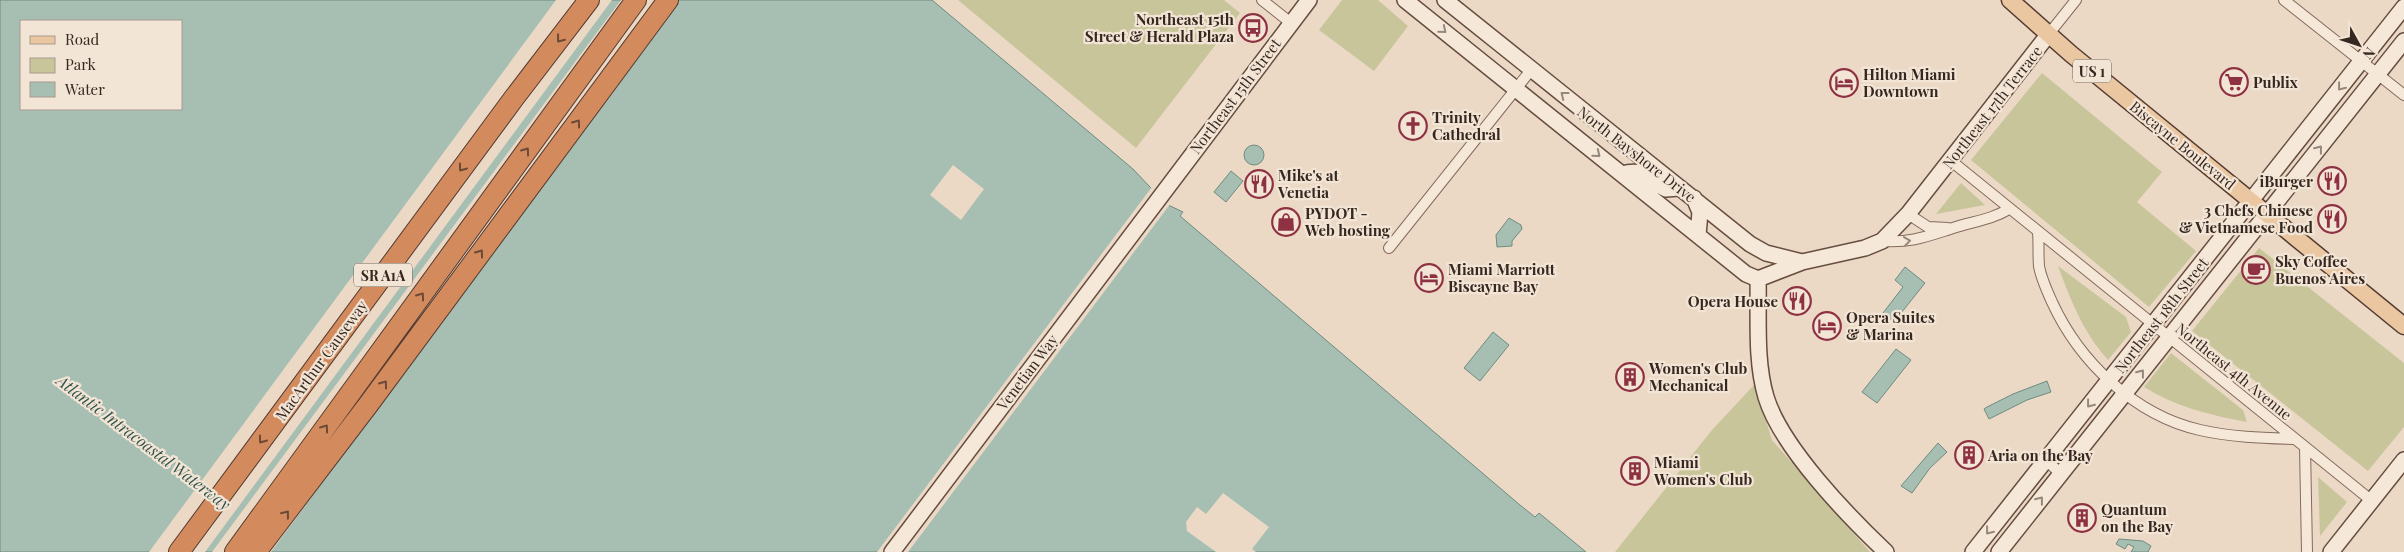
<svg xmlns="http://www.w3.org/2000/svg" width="2404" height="552" font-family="'Playfair Display',serif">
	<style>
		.green { fill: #c8c59b }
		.water { fill: #a7beb3; stroke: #6e8c7f; fill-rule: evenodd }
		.pier { fill: #ebd9c6 }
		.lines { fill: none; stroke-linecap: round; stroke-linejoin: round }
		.street-casing { stroke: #846b5d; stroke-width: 12 }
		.secondary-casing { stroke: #664d40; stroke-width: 18 }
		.primary-casing { stroke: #533b31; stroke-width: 19 }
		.highway-casing { stroke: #533b31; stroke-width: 22 }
		.street { stroke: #f6e8d8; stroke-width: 10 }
		.secondary { stroke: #f6e8d8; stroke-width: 15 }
		.primary { stroke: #ebc7a1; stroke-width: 16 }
		.highway { stroke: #d38b5e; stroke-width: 20 }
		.oneway { stroke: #96887c }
		.oneway2 { stroke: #6d4a36 }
		.labels { text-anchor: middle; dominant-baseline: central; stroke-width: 4.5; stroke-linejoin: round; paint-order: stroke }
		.shield { fill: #f3e5d5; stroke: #6f6056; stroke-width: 1 }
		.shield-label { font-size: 14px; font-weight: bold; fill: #362720 }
		.poi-label { font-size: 15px; font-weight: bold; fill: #362720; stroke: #f3e5d5; text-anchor: start }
		.street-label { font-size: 15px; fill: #362720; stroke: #f3e5d5 }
		.water-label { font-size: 16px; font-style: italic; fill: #30544c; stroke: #f3e5d5 }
	</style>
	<rect width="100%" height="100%" fill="#ebd9c6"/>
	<path class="green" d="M958,0H1224L1240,13L1136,148Z
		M1342,0H1378L1408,26L1374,71L1319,30Z
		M2042,73L2162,172L2137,202L2196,251L2149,307L1971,160Z
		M1961,183L1985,205L1936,214Z
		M2259,248L2404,363V427L2368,471L2192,331Z
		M2058,266L2126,317L2131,332L2108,360C2083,332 2071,301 2058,266Z
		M2171,353L2243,410L2247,422C2210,415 2176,407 2144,387Z
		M1755,384L1772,440L1870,552H1615L1712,430Z
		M2318,477L2347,502L2320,536Z"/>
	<path class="water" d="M0,0H932L1133,169L1166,204L1183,212L1180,216L1520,505L1535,517L1539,513L1586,552H0ZM21,21H181V109H21Z
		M1244 155a10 10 0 1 1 20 0a10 10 0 1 1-20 0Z
		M1231,171L1243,181L1226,202L1214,192Z
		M1509,218L1521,225L1522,229L1512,241V246L1497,247L1496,235Z
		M1905,267L1925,283L1894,322L1883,313L1903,287L1895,280Z
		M1493,332L1509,345L1480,381L1464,368Z
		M1896,349L1911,360L1877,403L1862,392Z
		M2047,381L2051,392L2027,400L1989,419L1984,409L1987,407L2013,394Z
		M1938,443L1947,452L1930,468L1912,493L1901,486Z
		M2119,539L2143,541L2151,546L2148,552H2131L2134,547L2128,544L2125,549L2116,544Z"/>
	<path class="pier" d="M556,0H612L205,552H149Z
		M621,0H679L271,552H212Z
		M953,165L984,189L961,220L930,195Z
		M1152,187L1171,203L908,552H877Z
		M1223,493L1269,527L1252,549L1256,552H1216L1187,531L1186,522L1197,507L1206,514Z"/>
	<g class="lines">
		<defs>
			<path id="street" d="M1262,0L1291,23
				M2284,0L2404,95
				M2048,35L2076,0
				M1950,160L2372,501
				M1908,214L1928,227L1948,228
				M2038,232C2039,243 2038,255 2039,266C2041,278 2047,291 2052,302C2079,361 2134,415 2200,430C2230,437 2263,438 2294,439
				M1882,241C1910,243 1925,237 1950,229C1972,221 1989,221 2009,209
				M1389,248L1531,70
				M2305,447L2307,552
				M2046,460L2061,474"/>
			<path id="secondary" d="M1405,0L1746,274L1758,279L1802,262L1865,248L1882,241L1908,214L2048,35
				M1445,0L1750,244L1766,253L1802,262
				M1622,174C1646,167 1647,181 1666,189L1679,188
				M1694,198L1700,212L1698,235
				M1758,279C1759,317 1755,360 1766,397C1781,447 1848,516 1886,552
				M892,552L1309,0
				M1973,552L2404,7
				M1999,552L2404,41
				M2331,552L2404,460"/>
			<path id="primary" d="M2010,0L2071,54L2404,326"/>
			<path id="highway" d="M179,552L514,98L589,0
				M235,552L636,0
				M256,552L368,405L668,0"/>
		</defs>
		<use href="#street" class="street-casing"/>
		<use href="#secondary" class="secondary-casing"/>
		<use href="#primary" class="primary-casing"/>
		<use href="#highway" class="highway-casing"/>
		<use href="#street" class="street"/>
		<use href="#secondary" class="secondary"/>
		<use href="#primary" class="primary"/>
		<use href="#highway" class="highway"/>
	</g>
	<defs><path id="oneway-chevron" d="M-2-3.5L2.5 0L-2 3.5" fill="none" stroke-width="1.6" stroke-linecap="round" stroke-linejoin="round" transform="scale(1.25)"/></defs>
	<g class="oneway">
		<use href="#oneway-chevron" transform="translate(1443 30) rotate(39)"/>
		<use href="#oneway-chevron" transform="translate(2341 87) rotate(128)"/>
		<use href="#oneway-chevron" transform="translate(1564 95) rotate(-142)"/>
		<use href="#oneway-chevron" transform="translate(2319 149) rotate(-52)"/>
		<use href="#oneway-chevron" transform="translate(1597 154) rotate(39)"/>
		<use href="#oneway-chevron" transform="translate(1907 241) rotate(-8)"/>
		<use href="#oneway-chevron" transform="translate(2141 373) rotate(-52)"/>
		<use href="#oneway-chevron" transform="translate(2090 404) rotate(128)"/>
		<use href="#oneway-chevron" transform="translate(2040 500) rotate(-52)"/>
		<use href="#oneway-chevron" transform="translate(1989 531) rotate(128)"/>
	</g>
	<g class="oneway2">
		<use href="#oneway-chevron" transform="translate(560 39) rotate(128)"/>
		<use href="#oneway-chevron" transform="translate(577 123) rotate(-54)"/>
		<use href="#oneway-chevron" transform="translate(526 151) rotate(-54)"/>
		<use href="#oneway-chevron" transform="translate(462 168) rotate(126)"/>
		<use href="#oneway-chevron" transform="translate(480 253) rotate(-54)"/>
		<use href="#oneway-chevron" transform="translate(421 296) rotate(-54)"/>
		<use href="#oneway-chevron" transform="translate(384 384) rotate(-54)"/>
		<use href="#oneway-chevron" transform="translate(325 428) rotate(-54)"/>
		<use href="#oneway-chevron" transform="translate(262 440) rotate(126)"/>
		<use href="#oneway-chevron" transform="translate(286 514) rotate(-52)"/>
	</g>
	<defs>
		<symbol id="bus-ring" viewBox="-11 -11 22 22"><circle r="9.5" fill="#f3e5d5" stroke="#8e3243" stroke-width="1.5"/><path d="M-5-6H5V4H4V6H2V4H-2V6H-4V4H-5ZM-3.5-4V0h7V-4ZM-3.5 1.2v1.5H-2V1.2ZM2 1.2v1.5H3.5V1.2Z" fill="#8e3243"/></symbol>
		<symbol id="supermarket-ring" viewBox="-11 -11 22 22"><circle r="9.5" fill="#f3e5d5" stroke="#8e3243" stroke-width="1.5"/><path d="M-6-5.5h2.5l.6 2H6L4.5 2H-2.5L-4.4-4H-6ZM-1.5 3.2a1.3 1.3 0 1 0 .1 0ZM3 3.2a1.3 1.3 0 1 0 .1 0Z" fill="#8e3243"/></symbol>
		<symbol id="hotel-ring" viewBox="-11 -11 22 22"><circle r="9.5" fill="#f3e5d5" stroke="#8e3243" stroke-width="1.5"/><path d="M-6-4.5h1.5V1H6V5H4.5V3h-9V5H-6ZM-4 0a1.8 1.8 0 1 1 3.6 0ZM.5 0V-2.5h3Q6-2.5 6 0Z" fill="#8e3243"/></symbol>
		<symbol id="church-ring" viewBox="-11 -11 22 22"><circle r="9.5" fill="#f3e5d5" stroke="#8e3243" stroke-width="1.5"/><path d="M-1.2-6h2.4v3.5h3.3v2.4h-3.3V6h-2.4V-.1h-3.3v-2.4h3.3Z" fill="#8e3243"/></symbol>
		<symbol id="restaurant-ring" viewBox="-11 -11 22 22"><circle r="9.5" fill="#f3e5d5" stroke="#8e3243" stroke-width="1.5"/><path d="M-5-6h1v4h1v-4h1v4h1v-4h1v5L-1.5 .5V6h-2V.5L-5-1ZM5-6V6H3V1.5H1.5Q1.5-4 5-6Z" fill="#8e3243"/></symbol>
		<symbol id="shop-ring" viewBox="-11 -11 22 22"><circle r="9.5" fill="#f3e5d5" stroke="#8e3243" stroke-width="1.5"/><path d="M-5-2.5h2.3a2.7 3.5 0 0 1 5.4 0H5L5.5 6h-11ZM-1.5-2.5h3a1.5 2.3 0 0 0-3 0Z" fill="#8e3243"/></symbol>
		<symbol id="cafe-ring" viewBox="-11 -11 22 22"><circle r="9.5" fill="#f3e5d5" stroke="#8e3243" stroke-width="1.5"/><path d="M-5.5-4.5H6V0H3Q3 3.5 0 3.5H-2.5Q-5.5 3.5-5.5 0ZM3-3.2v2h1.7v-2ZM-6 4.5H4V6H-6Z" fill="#8e3243"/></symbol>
		<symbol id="building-ring" viewBox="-11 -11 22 22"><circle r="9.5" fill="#f3e5d5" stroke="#8e3243" stroke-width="1.5"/><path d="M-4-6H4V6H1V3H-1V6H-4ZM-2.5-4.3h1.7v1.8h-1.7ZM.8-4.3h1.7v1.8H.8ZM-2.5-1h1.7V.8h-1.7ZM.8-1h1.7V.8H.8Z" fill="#8e3243"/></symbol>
	</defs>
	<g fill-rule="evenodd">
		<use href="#bus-ring" x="1237" y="12" width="32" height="32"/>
		<use href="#supermarket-ring" x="2218" y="66" width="32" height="32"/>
		<use href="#hotel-ring" x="1828" y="67" width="32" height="32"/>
		<use href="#church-ring" x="1397" y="110" width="32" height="32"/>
		<use href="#restaurant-ring" x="2316" y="165" width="32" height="32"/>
		<use href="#restaurant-ring" x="1243" y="168" width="32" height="32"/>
		<use href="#restaurant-ring" x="2316" y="203" width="32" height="32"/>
		<use href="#shop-ring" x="1270" y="206" width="32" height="32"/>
		<use href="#cafe-ring" x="2240" y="254" width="32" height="32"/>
		<use href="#hotel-ring" x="1413" y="262" width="32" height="32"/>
		<use href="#restaurant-ring" x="1781" y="285" width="32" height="32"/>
		<use href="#hotel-ring" x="1811" y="310" width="32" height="32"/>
		<use href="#building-ring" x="1614" y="361" width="32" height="32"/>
		<use href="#building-ring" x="1953" y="439" width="32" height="32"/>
		<use href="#building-ring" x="1619" y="455" width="32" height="32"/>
		<use href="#building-ring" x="2066" y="502" width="32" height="32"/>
	</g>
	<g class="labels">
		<g class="shield">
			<rect x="2073" y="59.5" width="38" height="23" rx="4"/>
			<rect x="354" y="263.5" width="58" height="23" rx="4"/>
		</g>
		<g class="shield-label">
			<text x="2092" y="71">US 1</text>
			<text x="383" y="275">SR A1A</text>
		</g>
		<g class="poi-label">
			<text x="1234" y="19" text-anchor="end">Northeast 15th<tspan x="1234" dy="17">Street &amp; Herald Plaza</tspan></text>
			<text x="1863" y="74">Hilton Miami<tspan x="1863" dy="17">Downtown</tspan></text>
			<text x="2253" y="82">Publix</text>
			<text x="1432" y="117">Trinity<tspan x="1432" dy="17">Cathedral</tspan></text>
			<text x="1278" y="175">Mike's at<tspan x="1278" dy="17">Venetia</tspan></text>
			<text x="2313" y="181" text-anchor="end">iBurger</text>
			<text x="2313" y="210" text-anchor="end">3 Chefs Chinese<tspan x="2313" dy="17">&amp; Vietnamese Food</tspan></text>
			<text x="1305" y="213">PYDOT -<tspan x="1305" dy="17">Web hosting</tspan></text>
			<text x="2275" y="261">Sky Coffee<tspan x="2275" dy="17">Buenos Aires</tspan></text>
			<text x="1448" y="269">Miami Marriott<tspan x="1448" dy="17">Biscayne Bay</tspan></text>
			<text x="1778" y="301" text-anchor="end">Opera House</text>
			<text x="1846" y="317">Opera Suites<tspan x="1846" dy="17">&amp; Marina</tspan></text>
			<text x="1649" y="368">Women's Club<tspan x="1649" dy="17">Mechanical</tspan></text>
			<text x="1988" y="455">Aria on the Bay</text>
			<text x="1654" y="462">Miami<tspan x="1654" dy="17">Women's Club</tspan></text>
			<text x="2101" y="509">Quantum<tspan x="2101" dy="17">on the Bay</tspan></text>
		</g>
		<g class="street-label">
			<text transform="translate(1235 96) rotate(-53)">Northeast 15th Street</text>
			<text transform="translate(1992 107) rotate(-52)">Northeast 17th Terrace</text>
			<text transform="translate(2183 145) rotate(39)">Biscayne Boulevard</text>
			<text transform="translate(1637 154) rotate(38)">North Bayshore Drive</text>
			<text transform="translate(2161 315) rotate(-52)">Northeast 18th Street</text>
			<text transform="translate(321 360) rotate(-54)">MacArthur Causeway</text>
			<text transform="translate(2234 371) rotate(39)">Northeast 4th Avenue</text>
			<text transform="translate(1027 372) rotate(-53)">Venetian Way</text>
		</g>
		<g class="water-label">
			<text transform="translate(144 442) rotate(37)">Atlantic Intracoastal Waterway</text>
		</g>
	</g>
	<rect x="20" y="20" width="162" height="90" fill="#f3e5d5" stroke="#a7998d"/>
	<rect x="30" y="36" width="25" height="8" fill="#ebc7a1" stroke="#a7998d"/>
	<text x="65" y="45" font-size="15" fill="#362720">Road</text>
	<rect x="30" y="58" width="25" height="15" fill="#c8c59b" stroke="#a7998d"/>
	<text x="65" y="70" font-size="15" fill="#362720">Park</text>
	<rect x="30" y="82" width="25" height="15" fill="#a7beb3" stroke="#a7998d"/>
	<text x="65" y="95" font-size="15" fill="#362720">Water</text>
	<g transform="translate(2359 45) rotate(130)" stroke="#f3e5d5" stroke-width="4" paint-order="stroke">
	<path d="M0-4L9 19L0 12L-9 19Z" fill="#362720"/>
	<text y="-8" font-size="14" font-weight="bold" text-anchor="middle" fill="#362720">N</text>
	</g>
</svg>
